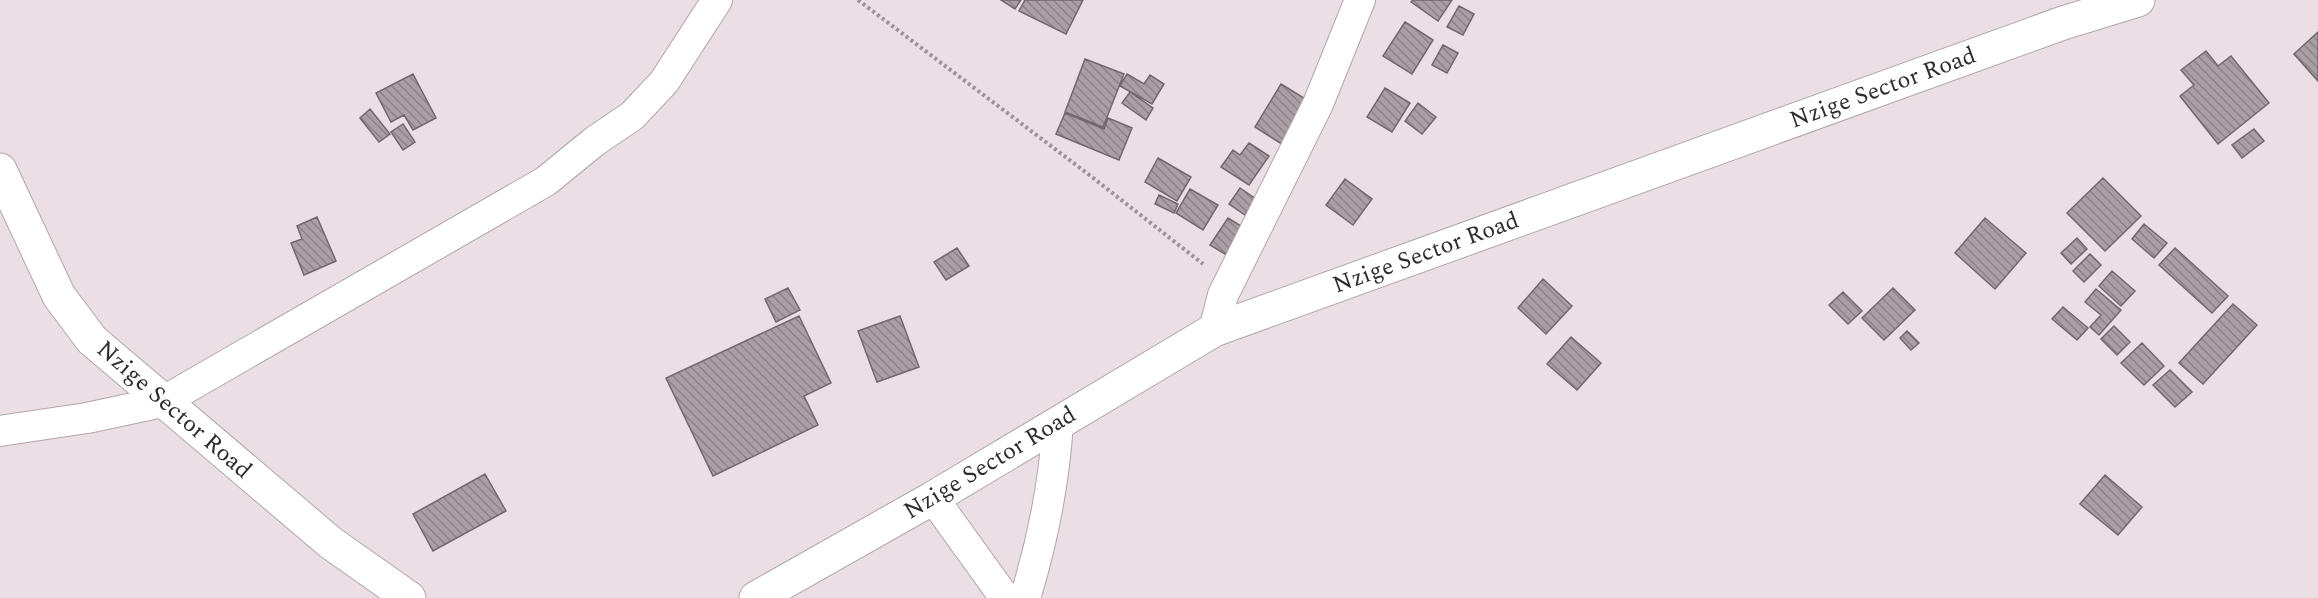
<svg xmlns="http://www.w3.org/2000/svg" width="2318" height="598" font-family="Spectral,serif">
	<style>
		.building { fill: url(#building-back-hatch); stroke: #72676d; stroke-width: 1.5 }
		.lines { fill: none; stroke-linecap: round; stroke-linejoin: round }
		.minor-casing { stroke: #b1a5ab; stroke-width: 32 }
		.secondary-casing { stroke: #b1a5ab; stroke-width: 35 }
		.path { stroke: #9c9297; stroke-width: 4; stroke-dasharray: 3 3; stroke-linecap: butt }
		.minor { stroke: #fff; stroke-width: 30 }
		.secondary { stroke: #fff; stroke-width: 33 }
		.labels { text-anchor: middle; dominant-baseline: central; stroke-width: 6; stroke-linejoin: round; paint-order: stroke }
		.street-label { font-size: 24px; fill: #302b2e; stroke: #fff }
	</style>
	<defs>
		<pattern id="building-back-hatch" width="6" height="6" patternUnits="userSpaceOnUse" patternTransform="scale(1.5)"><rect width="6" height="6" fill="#ab9fa5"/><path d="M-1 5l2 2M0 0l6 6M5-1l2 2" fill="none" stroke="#8c8287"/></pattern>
	</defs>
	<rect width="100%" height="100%" fill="#ebdee5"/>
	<path class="building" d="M1001,0H1021L1015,9Z
		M1025,0H1083L1066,34L1019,11Z
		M1413,0H1452L1438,21L1411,2Z
		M1459,6L1474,14L1463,35L1447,27Z
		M1405,22L1433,40L1412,74L1383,56Z
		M2318,32V81L2294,54Z
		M1443,45L1458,53L1447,73L1432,65Z
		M2206,51L2218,66L2231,56L2269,103L2218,144L2180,96L2194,85L2181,70Z
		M1085,59L1124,74L1103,127L1065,112Z
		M413,74L436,118L413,130L404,115L391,122L376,93Z
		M1127,74L1144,84L1150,75L1164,84L1152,104L1120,86Z
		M1281,84L1312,103L1285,146L1255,127Z
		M1385,88L1410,103L1392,132L1367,117Z
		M1130,92L1153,108L1146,120L1122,103Z
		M1418,103L1436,117L1422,134L1405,121Z
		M370,109L390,134L379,142L360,118Z
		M1065,113L1104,129L1108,118L1132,128L1119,160L1056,134Z
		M403,124L415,142L403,150L391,132Z
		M2254,129L2264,141L2242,158L2232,145Z
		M1249,143L1269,156L1249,185L1221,167L1233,150L1240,155Z
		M1158,158L1191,177L1177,201L1145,182Z
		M2103,178L2141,216L2105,251L2067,213Z
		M1345,179L1372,199L1353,225L1326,205Z
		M1240,188L1256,199L1245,215L1229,204Z
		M1190,189L1218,205L1203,230L1176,213Z
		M1159,195L1178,204L1174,213L1155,204Z
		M317,217L336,261L304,275L291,243L302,239L297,226Z
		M1228,218L1252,233L1235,260L1210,245Z
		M1985,218L2026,253L1995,289L1955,253Z
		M2144,224L2167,243L2154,258L2132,239Z
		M2077,238L2087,249L2071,264L2061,253Z
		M957,248L969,266L946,280L934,262Z
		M2175,248L2228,296L2212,313L2159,265Z
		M2090,254L2101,265L2084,282L2073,271Z
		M2112,271L2135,291L2121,306L2099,286Z
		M1543,279L1572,306L1546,334L1518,308Z
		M788,288L800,310L776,322L765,299Z
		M1893,288L1915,310L1884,340L1862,318Z
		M2096,289L2121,310L2099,335L2090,327L2101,315L2085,302Z
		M1843,292L1862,311L1848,324L1829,305Z
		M2233,304L2257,325L2203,384L2179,363Z
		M2063,307L2088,328L2077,340L2052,319Z
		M799,316L831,383L804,396L818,425L713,476L666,378Z
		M900,316L919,367L877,382L858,331Z
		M2114,326L2130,342L2117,355L2101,339Z
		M1907,331L1919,343L1911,350L1900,338Z
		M1571,337L1601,363L1577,390L1547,364Z
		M2142,343L2164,366L2144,385L2121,363Z
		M2170,370L2192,392L2175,407L2153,385Z
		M485,474L506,511L433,551L413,514Z
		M2105,475L2142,507L2118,535L2080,504Z"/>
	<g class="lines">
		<defs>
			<path id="minor" d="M1214,330L1223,295L1318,104L1360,0
				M0,431L87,418L162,402L546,181L595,141L632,116L664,82L717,0
				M933,498L1005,598
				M1025,598C1043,540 1054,484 1058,423"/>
			<path id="secondary" d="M0,170L59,296L92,340L331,543L409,598
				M756,598L933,498L1214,330L2063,23L2138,0"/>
		</defs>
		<use href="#minor" class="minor-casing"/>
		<use href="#secondary" class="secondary-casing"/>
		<path class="path" d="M858,0L1092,177L1203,264"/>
		<use href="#minor" class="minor"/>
		<use href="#secondary" class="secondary"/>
	</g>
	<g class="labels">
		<g class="street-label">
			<text transform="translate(1883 88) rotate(-20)">Nzige Sector Road</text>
			<text transform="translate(1426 253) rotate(-20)">Nzige Sector Road</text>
			<text transform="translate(174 410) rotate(41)">Nzige Sector Road</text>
			<text transform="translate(990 463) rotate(-31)">Nzige Sector Road</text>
		</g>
	</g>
</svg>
